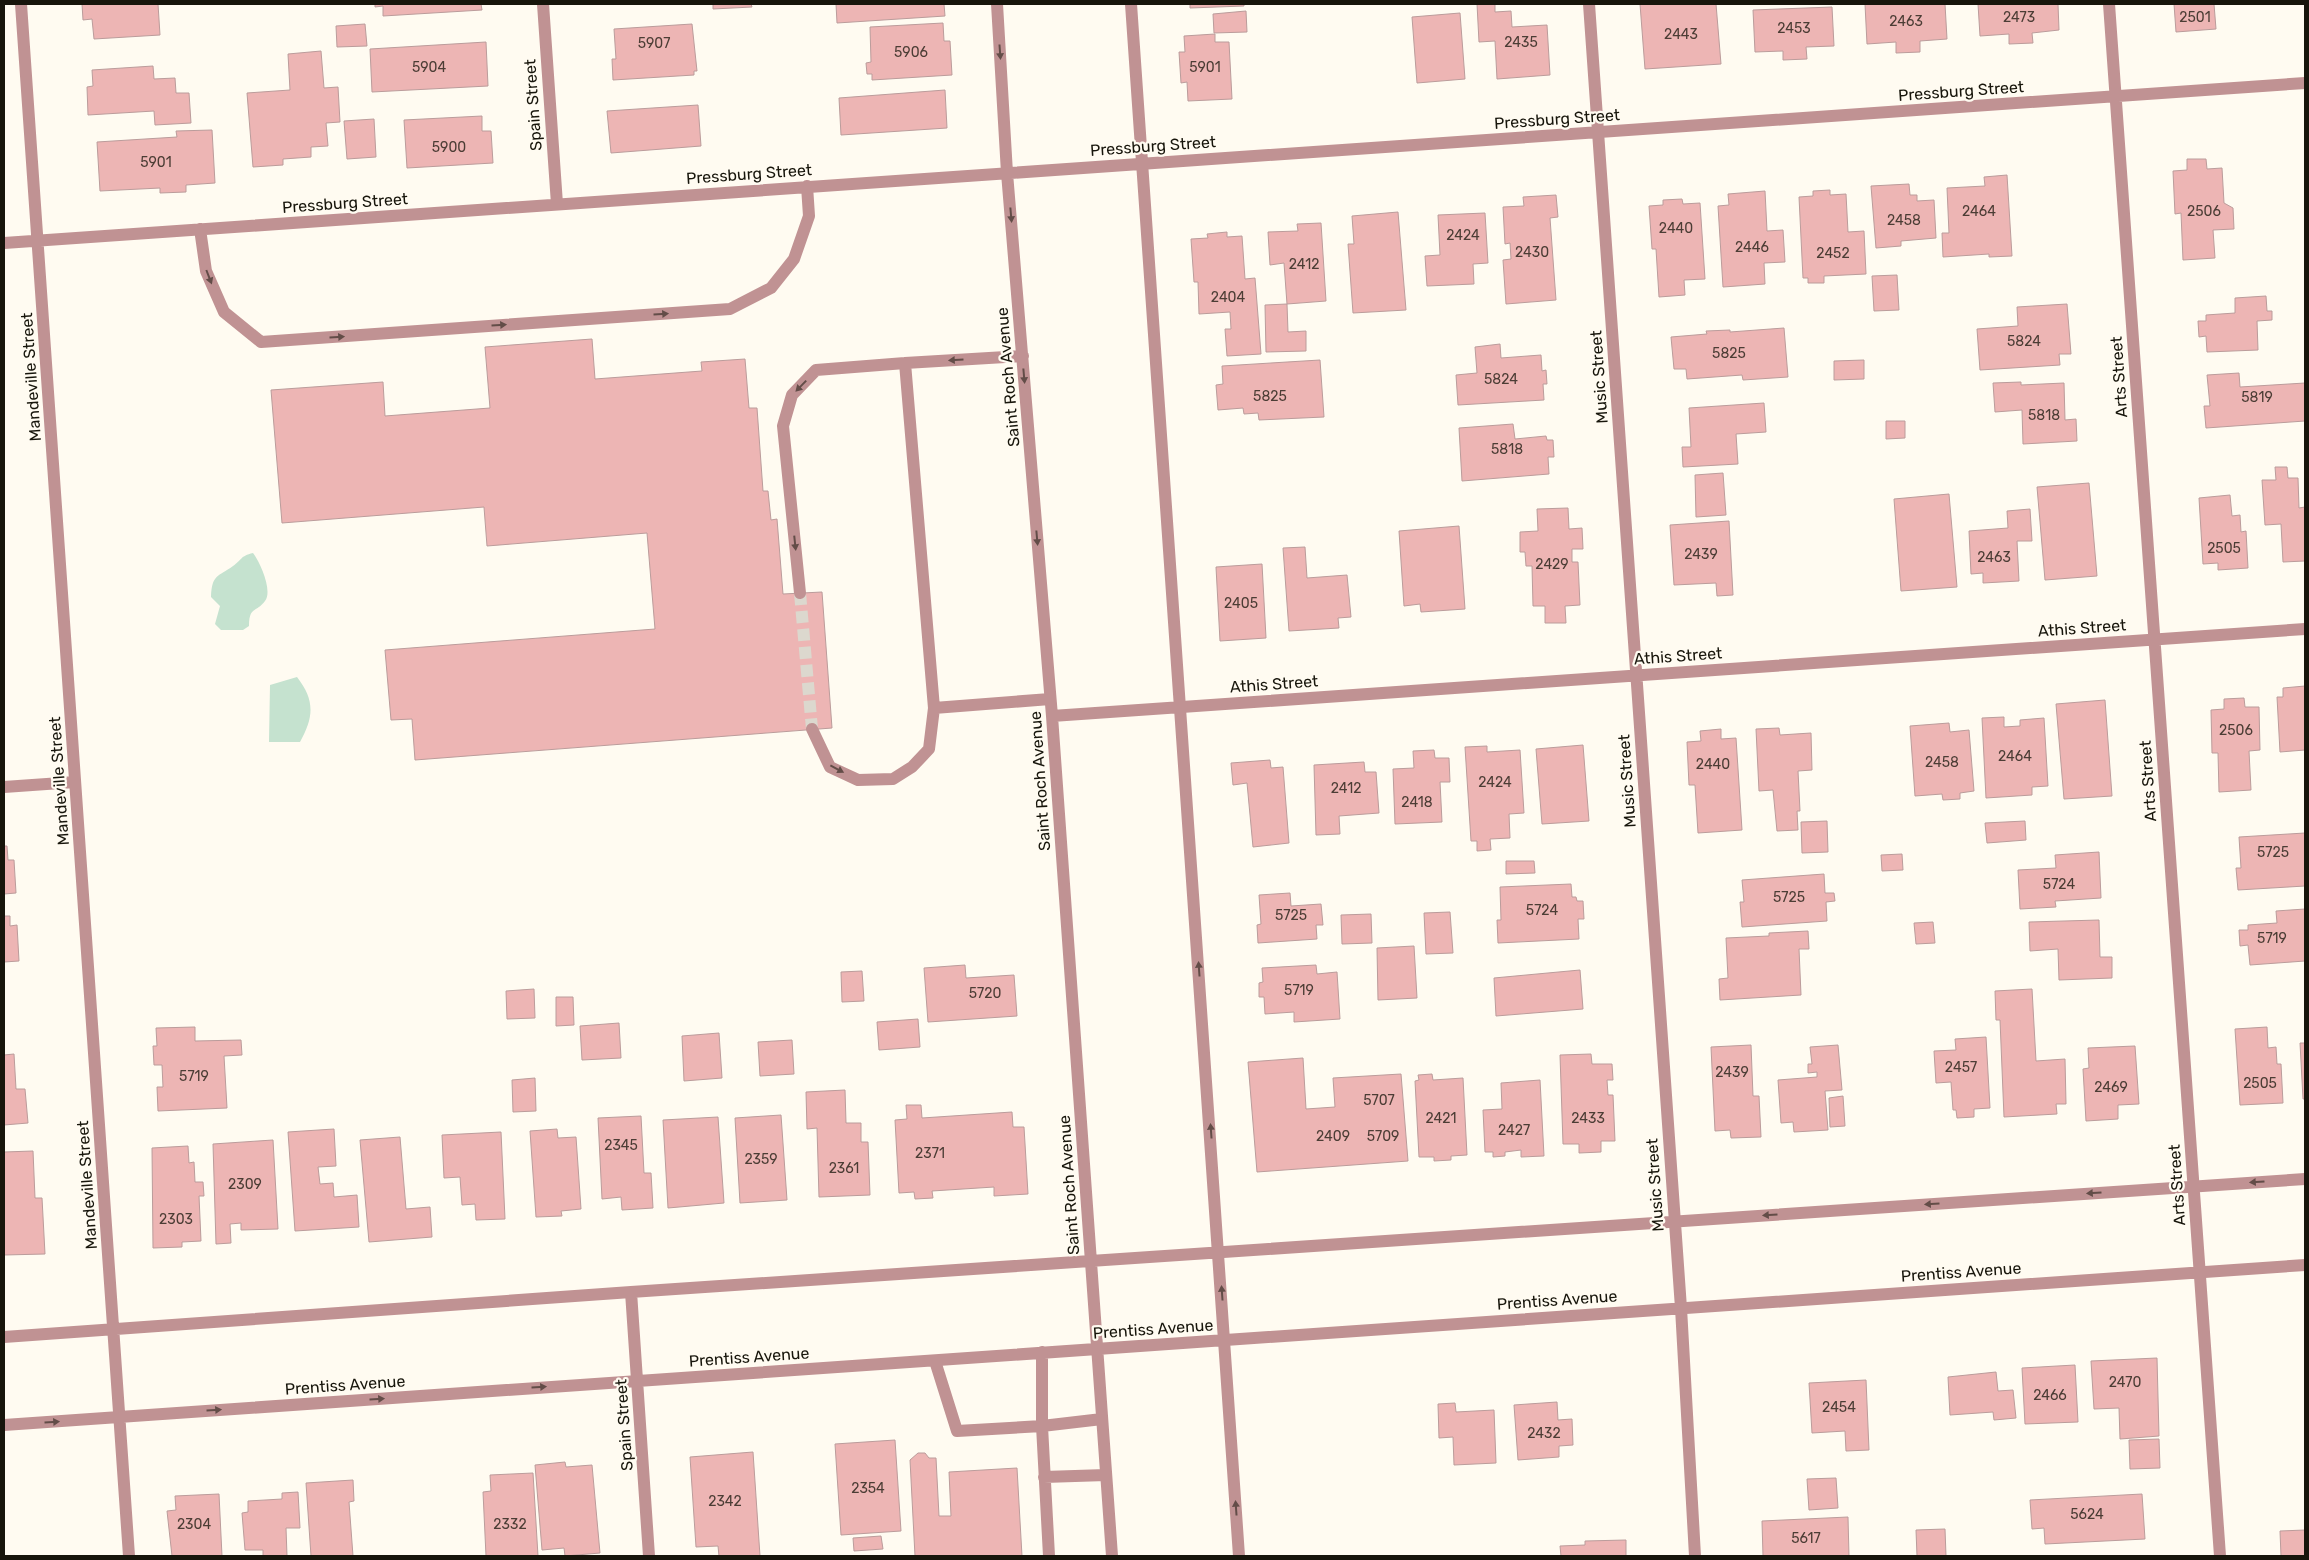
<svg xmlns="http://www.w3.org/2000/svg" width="2309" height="1560" font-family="Rubik,sans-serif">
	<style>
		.green { fill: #c5e2cf }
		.building { fill: #edb5b4; stroke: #bb9c9b }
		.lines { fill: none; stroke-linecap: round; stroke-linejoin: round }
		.minor-tunnel { stroke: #dcd8ce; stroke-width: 12; stroke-dasharray: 12 6; stroke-linecap: butt }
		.minor { stroke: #c09293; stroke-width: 12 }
		.oneway { fill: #634d48 }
		.labels { text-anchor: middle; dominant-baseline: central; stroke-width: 4.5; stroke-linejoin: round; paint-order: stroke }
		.number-label { font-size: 14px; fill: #4c3d35 }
		.street-label { font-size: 16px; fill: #17150b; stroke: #fffbf1 }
	</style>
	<rect width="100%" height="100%" fill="#fffbf1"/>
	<path class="green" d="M253,553C260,562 273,591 265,601C256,613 249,606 249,626L243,630H221L215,624L220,606L211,597C212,574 218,577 233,566C242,560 240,556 253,553Z
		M297,677C315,700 314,717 300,742H269L270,685Z"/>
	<path class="building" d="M82,4H158L160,35L94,39L92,19L83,20Z
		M375,4H481L482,10L383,16V6L375,7Z
		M713,4H751L752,7L713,9Z
		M836,4H944L945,16L837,23Z
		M1190,4H1244V6L1190,8Z
		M1477,4H1495V12L1511,11L1512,27L1547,25L1550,75L1497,79L1495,41L1479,42Z
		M1640,4H1716L1721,64L1645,69Z
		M1865,4H1945L1947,39L1920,41V52L1896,53V42L1867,44Z
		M1978,4H2058L2059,30L2032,33L2033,43L2009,44V34L1980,36Z
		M2174,4H2214L2216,29L2176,32Z
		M1832,7L1834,46L1806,47L1807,59L1783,60V51L1755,52L1753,10Z
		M1246,11L1247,32L1214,33L1213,14Z
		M1460,13L1465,79L1417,83L1412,17Z
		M943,23L944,41H950L952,75L872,80V74H867L866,63L871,62L870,27Z
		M365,24L367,46L337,47L336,26Z
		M692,24L697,71H694V75L613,80L612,59H616L614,29Z
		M1215,34V42H1229L1232,99L1188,101L1187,82L1181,83L1179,52H1185L1184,36Z
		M486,42L488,86L372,92L370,49Z
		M321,51L324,88L338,87L340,122L326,123L328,146L311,147V157L283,159V165L253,167L247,93L290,90L288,54Z
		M153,66L154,79L175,78L176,93H189L191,123L155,125L154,111L88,115L87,87L93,86L92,70Z
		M945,90L947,128L841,135L839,98Z
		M698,105L701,146L611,153L607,111Z
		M482,116V131H491L493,163L407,168L404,120Z
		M374,119L376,157L347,159L344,121Z
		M212,130L215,183L186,185V192L160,193V188L100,191L97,142L177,137L176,131Z
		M2187,159H2206L2207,169L2222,168L2224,203L2233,208L2234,229L2213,230L2215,258L2183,260L2181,213L2175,214L2173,171L2187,170Z
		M2007,175L2012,256L1989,257V254L1943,257L1942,233H1949L1947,188L1985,186L1984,177Z
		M1909,184L1910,195H1917V201L1934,200L1936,238L1901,241V246L1876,248L1871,186Z
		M1830,190V195L1846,194L1848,232L1864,231L1866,274L1824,276V283H1808V278H1803L1799,197L1813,196V191Z
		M1765,191L1767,231L1783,230L1785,262L1764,263L1765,284L1723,287L1718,206L1729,205L1728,194Z
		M1556,195L1558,217L1550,218L1556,300L1506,304L1503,260L1511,259L1510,243L1505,244L1503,207L1524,206L1523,197Z
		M1682,199L1683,204L1700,203L1705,279L1684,280L1685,295L1659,297L1656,249H1652L1649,206L1663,205V200Z
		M1398,212L1406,310L1353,313L1348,244H1354L1352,216Z
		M1485,213L1488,263L1473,264L1474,284L1427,286L1425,256L1440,255L1438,215Z
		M1321,223L1326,301L1287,304L1284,263L1270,265L1268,232L1298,231L1297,224Z
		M1227,232V237L1242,236L1245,279L1255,278L1261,354L1227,356L1225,329H1231L1230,312L1199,314L1198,282H1194L1191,239L1208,238L1207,234Z
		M1897,275L1899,310L1874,311L1872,276Z
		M2266,296L2267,311H2272V320L2257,321L2258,350L2207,352L2206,336L2199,337L2198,321H2206V315L2235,313V298Z
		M1287,304L1288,332L1306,331V351L1266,352L1265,305Z
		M2067,304L2071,354H2059L2060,365L1980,370L1977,329L2018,326L2017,307Z
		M1784,328L1788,377L1743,380L1742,375L1687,379L1686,369H1674L1671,337L1707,334L1706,331L1730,330V332Z
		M592,339L595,379L702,371L701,362L745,359L749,408H757L763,491H768L771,520L777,519L783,594L822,592L832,728L415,760L412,719L391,720L385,650L655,629L647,533L487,546L484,507L282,523L271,390L383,382L385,416L490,408L485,347Z
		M1500,344L1501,358L1541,355L1542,371L1546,370L1547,384H1543L1544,400L1458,405L1456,375L1477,373L1475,347Z
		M1320,360L1324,417L1259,420L1258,413L1244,414L1243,408L1218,410L1216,385L1223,384L1222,366Z
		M1864,360V379L1834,380V361Z
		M2239,373L2240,387L2305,383V421L2206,428L2204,406H2210L2207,375Z
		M2021,382V385L2064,383L2065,420L2076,419L2077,441L2023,444L2022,410L1995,412L1993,383Z
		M1764,403L1766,432L1736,434L1738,464L1683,467L1682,447H1691L1689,408Z
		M1886,421H1905V438L1886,439Z
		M1513,424L1515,439L1546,436L1547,440H1553L1554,457H1548L1549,474L1462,481L1459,428Z
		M2275,467H2287L2288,478H2298L2299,508L2305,507V561L2283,562L2281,524L2265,525L2262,480H2276Z
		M1723,473L1726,515L1696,517L1695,475Z
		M2089,483L2097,576L2045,580L2037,487Z
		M1949,494L1957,587L1901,591L1894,499Z
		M2230,495L2232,516L2240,515L2241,532L2246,531L2248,568L2218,570V563L2203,564L2199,498Z
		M1568,508L1569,529L1582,528L1583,549H1572V562H1578L1580,605L1565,606L1566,623H1545V606H1533L1532,566H1526L1525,552H1520V532L1538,531L1537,509Z
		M2030,509L2032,541H2017L2019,581L1983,583V573L1971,574L1969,531L2008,528L2007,511Z
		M1729,521L1733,595L1717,596L1716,583L1674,585L1670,525Z
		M1459,526L1465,609L1421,612L1420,604L1404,606L1399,531Z
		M1305,547L1307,578L1347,575L1351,617L1338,618L1339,628L1289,631L1283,548Z
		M1262,564L1266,638L1220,641L1216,567Z
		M2305,686V750L2280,752L2277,697H2283V688Z
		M2244,698L2245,707H2259L2260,750L2249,751L2251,790L2219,792L2218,753H2212L2211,710L2224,709V699Z
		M2105,700L2112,796L2064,799L2056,704Z
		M2004,717V727L2020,726V720L2044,718L2048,786L2032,787V795L1986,798L1982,718Z
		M1949,723L1950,732L1969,730L1974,791L1960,793V799L1943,800L1942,794L1915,796L1910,726Z
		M1779,728L1780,735L1811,733L1812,770L1798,771L1800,811H1797L1798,830L1777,831L1773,790L1759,791L1756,729Z
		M1721,729V739L1736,738L1742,830L1698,833L1695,785H1689L1687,742L1701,741L1700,731Z
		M1583,745L1589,821L1542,824L1536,749Z
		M1487,746V752L1520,750L1524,813L1509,814L1510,838L1490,839L1491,850L1477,851V841H1471L1465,747Z
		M1434,750L1435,758H1449L1450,782H1440L1442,822L1395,824L1393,769L1414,768L1413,751Z
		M1270,760L1271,768L1283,767L1289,843L1253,847L1247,783L1233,785L1231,763Z
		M1364,762L1365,772H1376L1379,813L1339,816L1340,834L1316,835L1314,765Z
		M1827,821L1828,852L1802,853L1801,822Z
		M2025,821L2026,840L1987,843L1985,823Z
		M2305,833V886L2238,890L2236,868H2241L2239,837Z
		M4,846H7L8,860H14L16,893L4,894Z
		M2099,852L2101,898L2055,901L2056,907L2020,909L2018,870L2056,868L2055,855Z
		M1902,854L1903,870L1882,871L1881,855Z
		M1506,861H1534L1535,873L1506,874Z
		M1824,874L1825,893H1834L1835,901L1826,902L1827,921L1742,927L1740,902H1744L1742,880Z
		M1571,884L1572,897H1576L1577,901H1583L1584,919H1578L1579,939L1498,943L1497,920H1501L1500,887Z
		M1290,893L1291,906L1321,904L1323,925H1316L1317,939L1258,943L1257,925L1261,924L1259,895Z
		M2305,909V961L2250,965L2248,945L2240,946L2239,930H2248V925L2277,923L2276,911Z
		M1450,912L1453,953L1426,954L1424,913Z
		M1371,914L1372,943L1342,944L1341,915Z
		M4,916H10V926L17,925L19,961L4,962Z
		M2099,920L2100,957H2112V978L2059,980L2058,949L2030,951L2029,922Z
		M1933,922L1935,943L1916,944L1914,923Z
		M1808,931L1809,949H1799L1801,995L1720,1000L1719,979L1728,978L1726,938L1769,936V933Z
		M1414,946L1417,998L1378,1000L1377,948Z
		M965,965L966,978L1014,975L1017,1016L928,1022L924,968Z
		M1316,965L1317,974L1337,972L1340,1019L1294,1022V1012L1265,1014L1264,997H1259V983L1263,982L1262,968Z
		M1580,970L1583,1009L1496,1016L1494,978Z
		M862,971L864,1001L842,1002L841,972Z
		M534,989L535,1018L507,1019L506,991Z
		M2032,989L2036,1061L2065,1059L2066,1104H2056L2057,1114L2004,1117L2000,1020H1996L1995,991Z
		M556,997H573L574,1025L556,1026Z
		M918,1019L920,1047L879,1050L877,1022Z
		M619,1023L621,1058L582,1060L580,1026Z
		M195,1027V1041L241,1040L242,1055L224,1056L227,1108L158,1111L157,1087H163L162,1065H154L153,1046H157L156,1028Z
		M2267,1027L2268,1048L2276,1047L2277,1064H2281L2283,1103L2240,1105L2235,1029Z
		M719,1033L722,1078L684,1081L682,1036Z
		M1986,1037L1990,1108L1974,1109V1117L1957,1118L1956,1110H1953L1951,1082L1936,1083L1934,1051L1956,1050L1955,1039Z
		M792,1040L794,1074L760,1076L758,1042Z
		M2300,1043H2305V1099H2303Z
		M1751,1045L1753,1096H1759L1761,1137L1731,1138L1730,1130L1715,1131L1711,1047Z
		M1838,1045L1842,1090L1825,1091L1828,1130L1794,1132L1793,1122L1781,1123L1778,1080L1817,1077V1072L1808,1073V1064H1812L1810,1047Z
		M2135,1046L2139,1104L2118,1105V1119L2086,1121L2083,1069L2089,1068L2088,1048Z
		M14,1054L16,1089H25L28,1123L4,1125V1055Z
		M1591,1054L1592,1064H1612L1613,1080H1607L1608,1095H1613L1615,1141H1601V1152L1579,1153V1144H1563L1560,1055Z
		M1303,1058L1306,1109L1335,1107L1333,1078L1401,1074L1408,1161L1257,1172L1248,1062Z
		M1432,1074L1433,1080L1463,1078L1467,1155L1451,1156V1160L1434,1161V1157H1419L1415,1081L1419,1080L1418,1075Z
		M535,1078L536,1111L513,1112L512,1080Z
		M1540,1080L1544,1156L1521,1157V1150L1505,1152V1156L1493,1157V1152H1485L1483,1110L1502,1109L1501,1083Z
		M845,1090L846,1123H861V1142H868L870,1195L819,1197L817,1128L807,1129L806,1092Z
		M1843,1096L1845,1126L1830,1127L1829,1098Z
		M906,1105H921L922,1118L1012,1112L1013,1127H1024L1028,1194L994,1196V1187L932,1191L933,1198L915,1199L914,1192L899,1193L895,1120L907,1119Z
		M781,1115L787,1200L740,1203L735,1118Z
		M641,1116L644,1173H651L653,1208L622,1210L621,1197L602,1199L598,1118Z
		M718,1117L724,1203L668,1208L663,1120Z
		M334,1129L336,1166L318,1167L320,1184L333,1183L334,1197L357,1195L359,1227L295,1231L288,1132Z
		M557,1129L558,1138L576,1137L581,1209L561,1211L562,1216L536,1217L530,1131Z
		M501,1132L505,1219L476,1220L475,1204L462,1205L460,1177L444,1178L442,1135Z
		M400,1137L406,1209L430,1207L432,1237L369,1242L360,1140Z
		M273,1140L278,1229L241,1230V1223L230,1224L231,1243L216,1244L213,1144Z
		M188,1146L189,1163L194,1162L195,1182H203L204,1196H199L201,1241L182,1242V1247L153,1248L152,1148Z
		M33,1151L35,1198H42L45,1254L4,1255V1152Z
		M2157,1358L2159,1436L2120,1439L2119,1408L2094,1409L2091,1361Z
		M2075,1365L2078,1422L2025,1424L2022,1368Z
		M1996,1372L1998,1391L2013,1390L2016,1418L1994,1420L1993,1412L1950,1415L1948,1377Z
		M1866,1380L1869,1450L1846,1451L1845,1431L1812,1433L1809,1383Z
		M1557,1402L1558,1420L1572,1419L1573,1445L1559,1446V1457L1518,1460L1514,1405Z
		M1455,1403L1456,1412L1494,1410L1496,1463L1454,1465L1453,1437L1439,1438L1438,1404Z
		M2159,1439L2160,1468L2130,1469L2129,1440Z
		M895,1440L901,1531L841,1535L835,1444Z
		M753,1452L760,1556H719L718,1546L696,1547L690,1457Z
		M918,1453H925L929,1458H936L939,1516H951L949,1472L1017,1468L1022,1556H915L910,1460Z
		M565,1462L566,1467L592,1465L600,1553L565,1556L564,1548L542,1550L535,1465Z
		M533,1473L538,1556H486L483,1492L491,1491L490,1475Z
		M1836,1478L1838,1508L1809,1510L1807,1479Z
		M353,1480L354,1501L349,1502L353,1556H311L306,1483Z
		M298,1492L300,1528H286L287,1556H263V1550H245L242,1513L248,1512V1501L282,1499V1493Z
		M219,1494L222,1556H172L167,1511L176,1510L175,1496Z
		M2142,1494L2145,1539L2045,1544L2044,1528L2032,1529L2030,1500Z
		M1848,1517L1849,1556H1763L1762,1521Z
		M1945,1529L1946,1556H1917L1916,1530Z
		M2305,1530V1556H2281L2280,1531Z
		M881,1536L883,1549L854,1551L853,1538Z
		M1626,1540V1556H1561L1560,1546L1585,1545V1541Z"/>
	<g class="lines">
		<path class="minor-tunnel" d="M800,593L812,729"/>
		<path class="minor" d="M21,4L129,1556
			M543,4L557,204
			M997,4L1007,173L1052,716L1112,1556
			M1131,4L1239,1556
			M1589,4L1681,1308L1695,1556
			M2109,4L2220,1556
			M200,229L206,271L224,312L261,342L730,309L771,288L794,259L809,216L807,186
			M4,243L2305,83
			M800,593L783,426L792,395L816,370L905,363L1023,356
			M934,708L1050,699
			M1052,716L2305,629
			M812,729L830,767L858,780L893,779L912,767L929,749L934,708L905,363
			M4,787L75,782
			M631,1292L649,1556
			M4,1337L631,1292L2305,1179
			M935,1361L957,1431L1042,1426V1352
			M4,1425L2305,1265
			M1044,1477L1106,1475
			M1049,1556L1042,1426L1102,1419"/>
	</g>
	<defs><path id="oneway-solid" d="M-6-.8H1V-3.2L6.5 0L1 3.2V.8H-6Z" transform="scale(1.25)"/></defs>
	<g class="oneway">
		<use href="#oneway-solid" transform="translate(1000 52) rotate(86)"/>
		<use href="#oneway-solid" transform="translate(1011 215) rotate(85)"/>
		<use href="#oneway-solid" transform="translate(209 277) rotate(69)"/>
		<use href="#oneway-solid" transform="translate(661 314) rotate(-4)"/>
		<use href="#oneway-solid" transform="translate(499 325) rotate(-4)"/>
		<use href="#oneway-solid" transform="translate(337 337) rotate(-4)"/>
		<use href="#oneway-solid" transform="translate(956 360) rotate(177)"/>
		<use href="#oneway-solid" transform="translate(1024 376) rotate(85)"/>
		<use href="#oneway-solid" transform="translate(801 386) rotate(134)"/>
		<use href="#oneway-solid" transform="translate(1037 538) rotate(85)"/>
		<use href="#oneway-solid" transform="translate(795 543) rotate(84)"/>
		<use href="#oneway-solid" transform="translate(837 769) rotate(28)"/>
		<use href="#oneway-solid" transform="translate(1199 969) rotate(-94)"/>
		<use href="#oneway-solid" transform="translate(1211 1131) rotate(-94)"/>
		<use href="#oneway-solid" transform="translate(2257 1182) rotate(176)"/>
		<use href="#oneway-solid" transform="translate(2094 1193) rotate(176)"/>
		<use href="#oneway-solid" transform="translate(1932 1204) rotate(176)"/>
		<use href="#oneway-solid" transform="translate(1770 1215) rotate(176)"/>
		<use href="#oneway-solid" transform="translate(1222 1293) rotate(-94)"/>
		<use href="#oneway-solid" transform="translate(539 1387) rotate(-4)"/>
		<use href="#oneway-solid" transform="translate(377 1399) rotate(-4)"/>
		<use href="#oneway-solid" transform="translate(214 1410) rotate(-4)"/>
		<use href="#oneway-solid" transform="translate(52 1422) rotate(-4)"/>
		<use href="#oneway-solid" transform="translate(1236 1508) rotate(-94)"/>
	</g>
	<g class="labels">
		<g class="number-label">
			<text x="2019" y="17">2473</text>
			<text x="2195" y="17">2501</text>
			<text x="1906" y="21">2463</text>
			<text x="1794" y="28">2453</text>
			<text x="1681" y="34">2443</text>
			<text x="1521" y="42">2435</text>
			<text x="654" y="43">5907</text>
			<text x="911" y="52">5906</text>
			<text x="429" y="67">5904</text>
			<text x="1205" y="67">5901</text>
			<text x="449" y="147">5900</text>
			<text x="156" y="162">5901</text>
			<text x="1979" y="211">2464</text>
			<text x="2204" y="211">2506</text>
			<text x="1904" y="220">2458</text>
			<text x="1676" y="228">2440</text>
			<text x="1463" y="235">2424</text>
			<text x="1752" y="247">2446</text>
			<text x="1532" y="252">2430</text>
			<text x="1833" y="253">2452</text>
			<text x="1304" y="264">2412</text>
			<text x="1228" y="297">2404</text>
			<text x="2024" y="341">5824</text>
			<text x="1729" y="353">5825</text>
			<text x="1501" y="379">5824</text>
			<text x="1270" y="396">5825</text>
			<text x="2257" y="397">5819</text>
			<text x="2044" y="415">5818</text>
			<text x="1507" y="449">5818</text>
			<text x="2224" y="548">2505</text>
			<text x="1701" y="554">2439</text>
			<text x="1994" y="557">2463</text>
			<text x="1552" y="564">2429</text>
			<text x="1241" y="603">2405</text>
			<text x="2236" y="730">2506</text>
			<text x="2015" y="756">2464</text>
			<text x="1942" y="762">2458</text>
			<text x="1713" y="764">2440</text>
			<text x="1495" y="782">2424</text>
			<text x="1346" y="788">2412</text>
			<text x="1417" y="802">2418</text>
			<text x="2273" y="852">5725</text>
			<text x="2059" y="884">5724</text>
			<text x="1789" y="897">5725</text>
			<text x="1542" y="910">5724</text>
			<text x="1291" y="915">5725</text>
			<text x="2272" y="938">5719</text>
			<text x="1299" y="990">5719</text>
			<text x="985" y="993">5720</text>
			<text x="1961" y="1067">2457</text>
			<text x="1732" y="1072">2439</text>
			<text x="194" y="1076">5719</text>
			<text x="2260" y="1083">2505</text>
			<text x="2111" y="1087">2469</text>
			<text x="1379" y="1100">5707</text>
			<text x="1441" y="1118">2421</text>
			<text x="1588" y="1118">2433</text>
			<text x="1514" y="1130">2427</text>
			<text x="1333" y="1136">2409</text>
			<text x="1383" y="1136">5709</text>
			<text x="621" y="1145">2345</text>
			<text x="930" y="1153">2371</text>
			<text x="761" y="1159">2359</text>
			<text x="844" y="1168">2361</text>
			<text x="245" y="1184">2309</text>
			<text x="176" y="1219">2303</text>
			<text x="2125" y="1382">2470</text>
			<text x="2050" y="1395">2466</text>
			<text x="1839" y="1407">2454</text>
			<text x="1544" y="1433">2432</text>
			<text x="868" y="1488">2354</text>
			<text x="725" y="1501">2342</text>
			<text x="2087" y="1514">5624</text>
			<text x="194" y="1524">2304</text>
			<text x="510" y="1524">2332</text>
			<text x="1806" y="1538">5617</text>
		</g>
		<g class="street-label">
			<text transform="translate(1961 91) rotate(-4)">Pressburg Street</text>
			<text transform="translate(533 105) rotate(-94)">Spain Street</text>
			<text transform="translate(1557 119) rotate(-4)">Pressburg Street</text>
			<text transform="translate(1153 146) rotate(-4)">Pressburg Street</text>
			<text transform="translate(749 174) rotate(-4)">Pressburg Street</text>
			<text transform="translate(345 203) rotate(-4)">Pressburg Street</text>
			<text transform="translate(31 377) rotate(-94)">Mandeville Street</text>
			<text transform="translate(1008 377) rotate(-95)">Saint Roch Avenue</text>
			<text transform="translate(1599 377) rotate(-94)">Music Street</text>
			<text transform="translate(2119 377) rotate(-94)">Arts Street</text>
			<text transform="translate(2082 628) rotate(-4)">Athis Street</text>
			<text transform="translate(1678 656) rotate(-4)">Athis Street</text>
			<text transform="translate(1274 684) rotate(-4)">Athis Street</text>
			<text transform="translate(59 781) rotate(-94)">Mandeville Street</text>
			<text transform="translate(1040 781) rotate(-94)">Saint Roch Avenue</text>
			<text transform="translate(1627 781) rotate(-94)">Music Street</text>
			<text transform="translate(2148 781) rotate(-94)">Arts Street</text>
			<text transform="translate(87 1185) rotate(-94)">Mandeville Street</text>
			<text transform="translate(1069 1185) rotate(-94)">Saint Roch Avenue</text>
			<text transform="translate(1655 1185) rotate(-94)">Music Street</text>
			<text transform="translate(2177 1185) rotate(-94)">Arts Street</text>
			<text transform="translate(1961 1272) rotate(-4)">Prentiss Avenue</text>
			<text transform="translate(1557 1300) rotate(-4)">Prentiss Avenue</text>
			<text transform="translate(1153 1329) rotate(-4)">Prentiss Avenue</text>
			<text transform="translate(749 1357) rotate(-4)">Prentiss Avenue</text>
			<text transform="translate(345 1385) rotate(-4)">Prentiss Avenue</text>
			<text transform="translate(624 1425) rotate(-94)">Spain Street</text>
		</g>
	</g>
	<rect width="2309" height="1560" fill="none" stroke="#17150b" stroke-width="10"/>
</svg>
